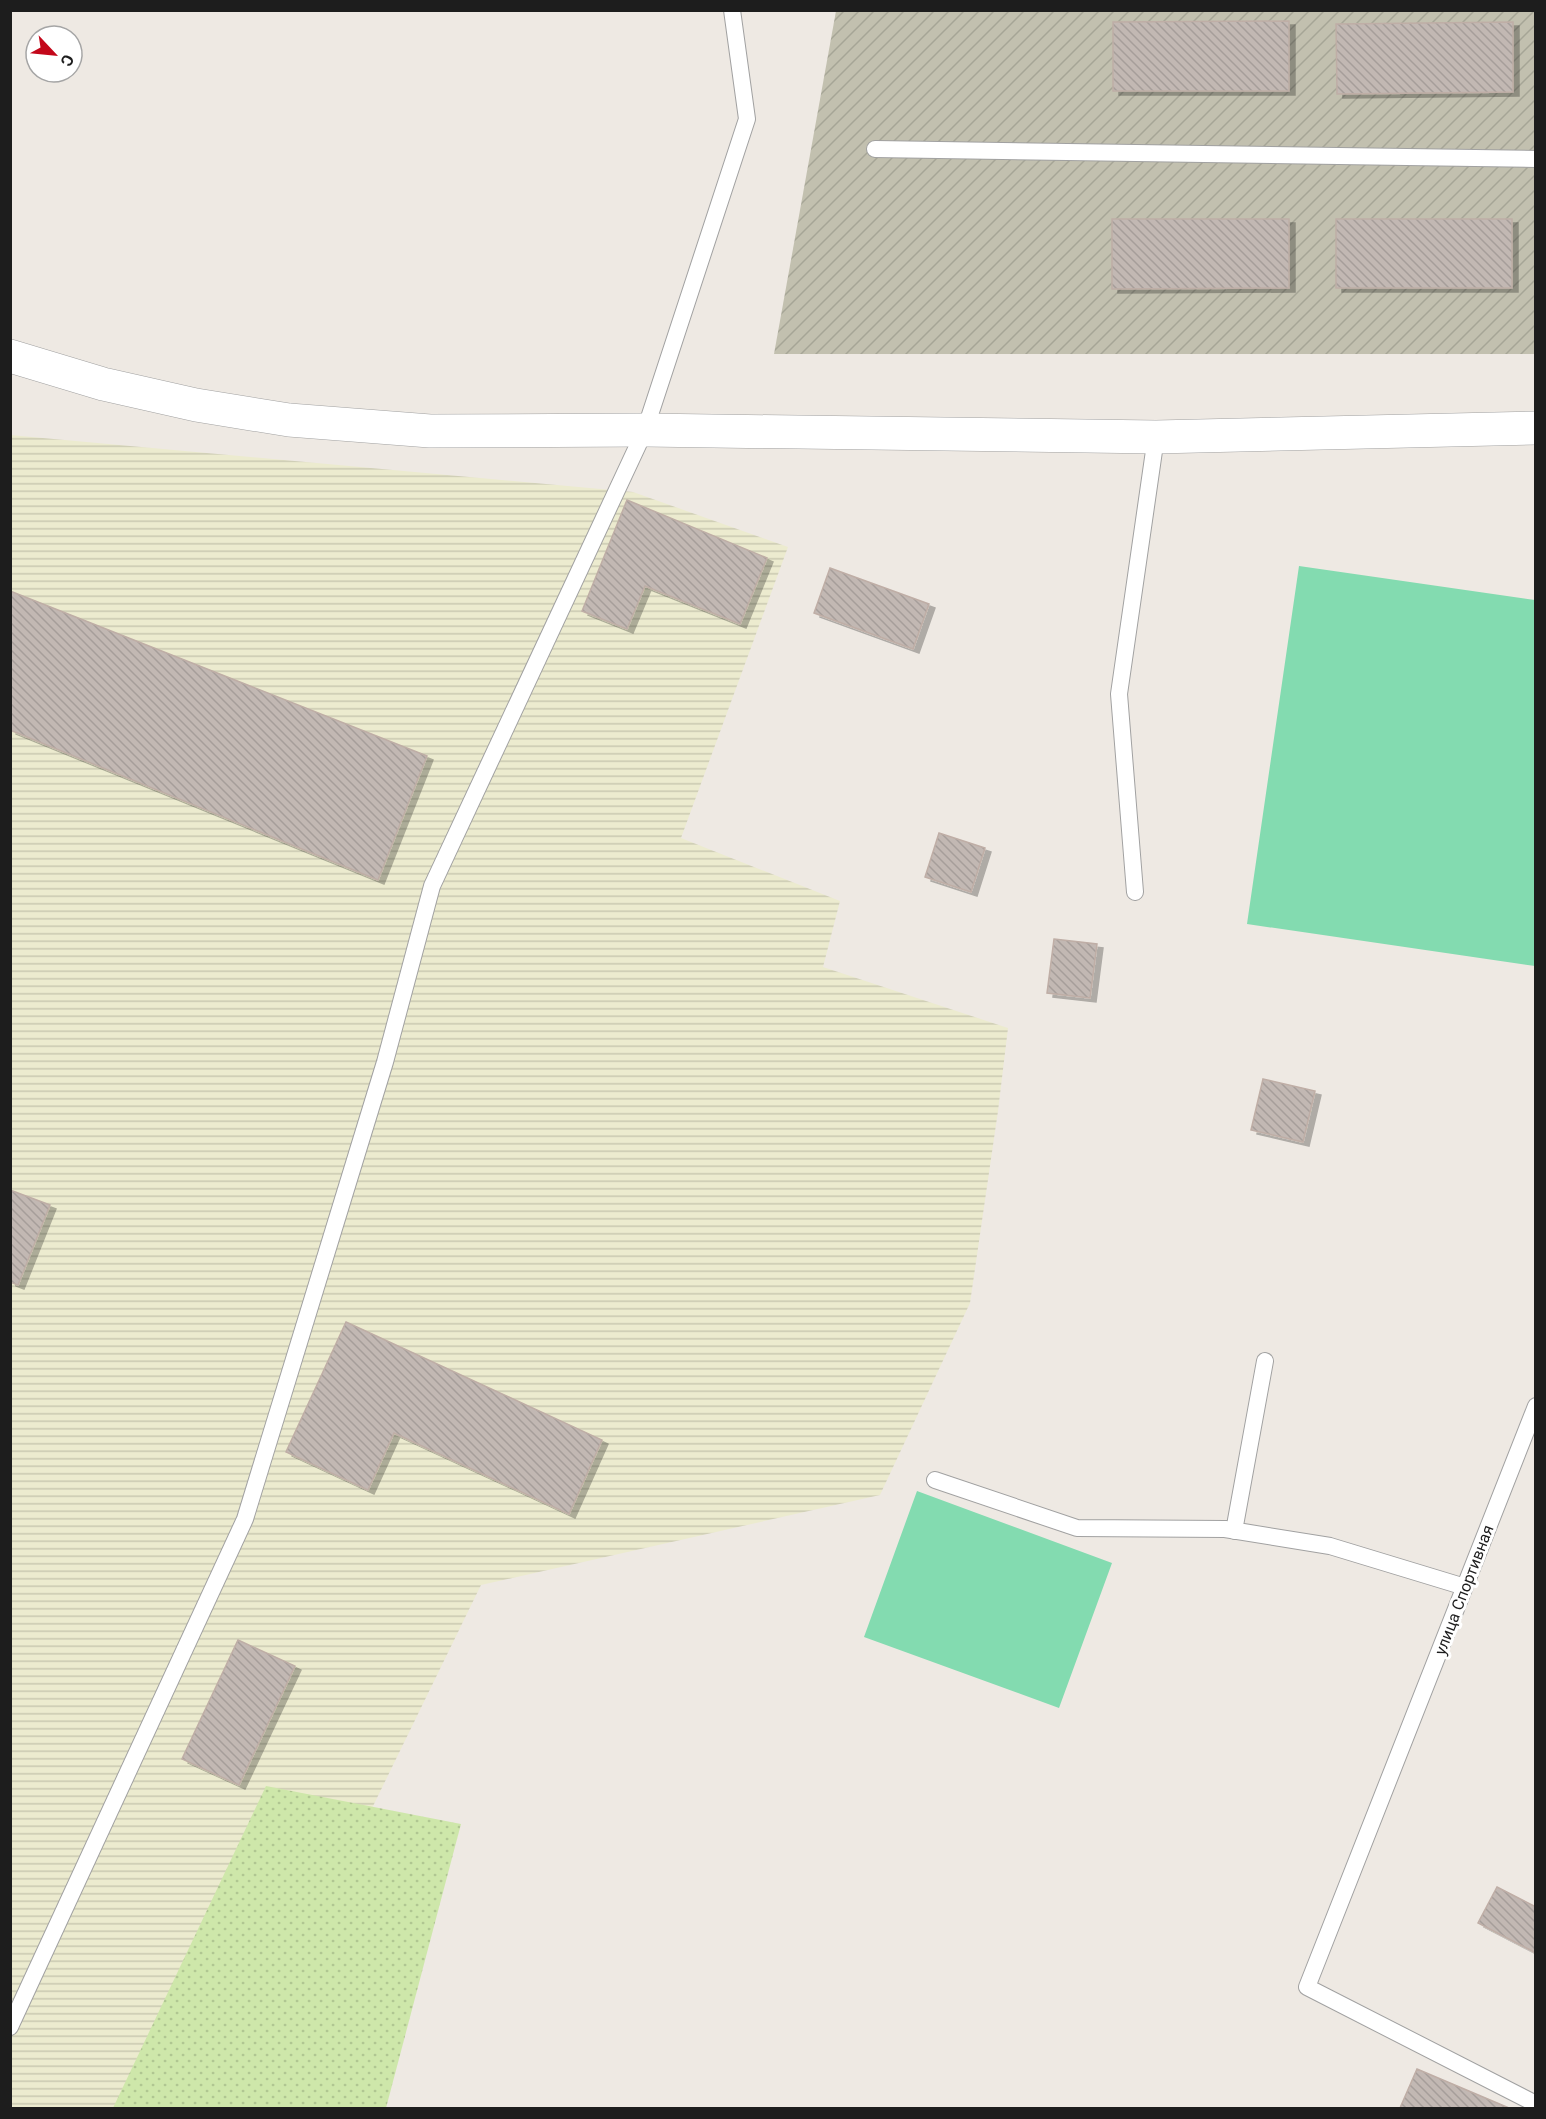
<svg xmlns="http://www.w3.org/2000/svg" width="1546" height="2119" font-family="Roboto,sans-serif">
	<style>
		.construction { fill: url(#construction-furrows) }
		.farmland { fill: url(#farmland-rules) }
		.grass { fill: url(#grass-dots) }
		.pitch { fill: #83dbb0 }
		.building { fill: url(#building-back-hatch); stroke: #bfaea6; stroke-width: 1.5; filter: url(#shadow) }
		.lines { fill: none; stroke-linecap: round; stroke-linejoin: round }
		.service-casing { stroke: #a1a1a1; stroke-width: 18 }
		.tertiary-casing { stroke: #a1a1a1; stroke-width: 34 }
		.service { stroke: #fff; stroke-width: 16 }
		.tertiary { stroke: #fff; stroke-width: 33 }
		.labels { text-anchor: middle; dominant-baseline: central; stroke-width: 6; stroke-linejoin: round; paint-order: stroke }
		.street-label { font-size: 16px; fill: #1d1d1d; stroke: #fff }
	</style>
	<defs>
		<pattern id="construction-furrows" width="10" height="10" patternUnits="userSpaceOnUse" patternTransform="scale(1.5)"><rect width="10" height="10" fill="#c2c0af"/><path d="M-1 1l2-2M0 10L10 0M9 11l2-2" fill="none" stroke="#a6a596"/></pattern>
		<pattern id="farmland-rules" width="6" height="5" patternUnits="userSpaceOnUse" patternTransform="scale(1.5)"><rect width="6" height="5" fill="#ecebcf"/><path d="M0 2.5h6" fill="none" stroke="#cac9b1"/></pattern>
		<pattern id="grass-dots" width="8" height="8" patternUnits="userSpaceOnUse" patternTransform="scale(1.5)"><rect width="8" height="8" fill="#cee7aa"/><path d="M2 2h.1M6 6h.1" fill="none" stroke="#b0c692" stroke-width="1.8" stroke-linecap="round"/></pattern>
		<pattern id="building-back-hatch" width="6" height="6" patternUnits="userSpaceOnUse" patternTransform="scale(1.5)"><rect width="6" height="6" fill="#c2b8b3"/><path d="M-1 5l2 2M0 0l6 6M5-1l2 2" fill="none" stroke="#a69e9a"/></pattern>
		<filter id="shadow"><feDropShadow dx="6" dy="4" stdDeviation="0" flood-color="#0004"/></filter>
	</defs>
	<rect width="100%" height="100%" fill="#eee9e3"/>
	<path class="construction" d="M836,11H1535V354H774Z"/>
	<path class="farmland" d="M10,435L633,492L788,547L681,838L840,901L823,967L1008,1028L998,1111L970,1303L880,1495L481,1585L313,1929L185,2108H11Z"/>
	<path class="grass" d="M266,1786L461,1824L386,2108H113Z"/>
	<path class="pitch" d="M1299,566L1535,600V966L1247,924Z
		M917,1491L1112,1563L1059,1708L864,1637Z"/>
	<path class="building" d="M1289,21V91H1113V22Z
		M1513,22V92L1337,94L1336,24Z
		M1112,219H1289V288L1112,289Z
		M1336,219H1512V288H1336Z
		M627,500L767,558L740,624L645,586L627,629L582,611Z
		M830,568L929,604L913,649L814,613Z
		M10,591L427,756L378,880L10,730Z
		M939,833L985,848L971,892L925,877Z
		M1054,939L1097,944L1090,998L1047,993Z
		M1263,1079L1315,1091L1303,1142L1251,1130Z
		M10,1190L50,1205L18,1285L10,1282Z
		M346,1322L602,1440L569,1514L394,1433L368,1490L286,1452Z
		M238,1640L295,1666L239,1785L182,1759Z
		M1497,1887L1536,1907V1953L1478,1923Z
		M1417,2069L1509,2108H1400Z"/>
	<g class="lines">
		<defs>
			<path id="service" d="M875,149L1536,159
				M1135,892L1119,694L1156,437
				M1536,1406L1307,1987L1536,2104
				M935,1480L1077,1528L1225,1529L1330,1546L1465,1587
				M1234,1531L1265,1361
				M10,2027L245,1519L385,1062L432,886L645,430L747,119L732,10"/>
			<path id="tertiary" d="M10,356L103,384L196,405L289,420L430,431L645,430L1156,437L1536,428"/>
		</defs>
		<use href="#service" class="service-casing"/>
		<use href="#tertiary" class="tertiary-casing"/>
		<use href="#service" class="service"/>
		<use href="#tertiary" class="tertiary"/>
	</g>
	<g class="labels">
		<g class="street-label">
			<text transform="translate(1464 1590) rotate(-69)">улица Спортивная</text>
		</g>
	</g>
	<rect width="1546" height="2119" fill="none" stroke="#1d1d1d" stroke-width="24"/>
	<g transform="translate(54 54) rotate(116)"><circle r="28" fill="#ffffff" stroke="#a5a5a5" stroke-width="1.5"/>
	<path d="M0-4.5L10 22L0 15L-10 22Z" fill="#c3071a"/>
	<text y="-9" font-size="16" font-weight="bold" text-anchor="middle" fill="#1d1d1d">С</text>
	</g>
</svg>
